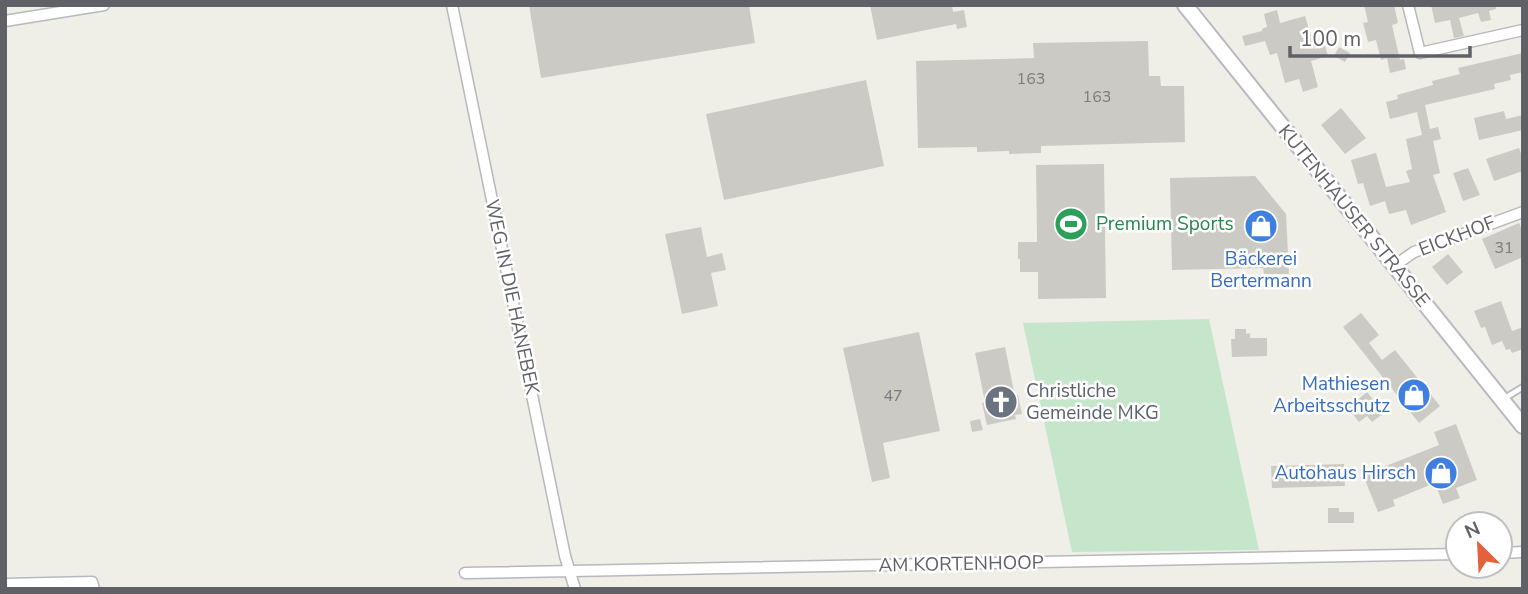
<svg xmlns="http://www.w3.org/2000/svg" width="1528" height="594" font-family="'Nunito Sans',sans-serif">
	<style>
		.green { fill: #c5e6ca }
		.building { fill: #cccac4 }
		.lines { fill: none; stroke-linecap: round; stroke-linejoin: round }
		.lane-casing { stroke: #b7b8bd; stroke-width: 8 }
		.street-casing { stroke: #b7b8bd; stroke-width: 13 }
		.secondary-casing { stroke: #b8bac0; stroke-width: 18 }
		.lane { stroke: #fff; stroke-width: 4.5 }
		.street { stroke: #fff; stroke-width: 10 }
		.secondary { stroke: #fff; stroke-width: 14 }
		.labels { text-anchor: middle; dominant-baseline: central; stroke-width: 5; stroke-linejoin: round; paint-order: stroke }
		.number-label { font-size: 16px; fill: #7a7b7e }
		.street-label { font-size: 19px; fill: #5f6167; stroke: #fff }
		.leisure-label { font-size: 19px; fill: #27864d; stroke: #fff; text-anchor: start }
		.shop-label { font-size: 19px; fill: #366cbe; stroke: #fff; text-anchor: end }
		.worship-label { font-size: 19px; fill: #5b616d; stroke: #fff; text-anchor: start }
	</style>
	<rect width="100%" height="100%" fill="#f0efe7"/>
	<path class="green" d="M1209,319L1259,550L1072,552L1023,323Z"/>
	<path class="building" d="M529,5H749L755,43L541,78Z
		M870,5H952L953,12L964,10L967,27L957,29L956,24L877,40Z
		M1364,5H1394L1398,23L1392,25L1400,60L1404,59L1406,69L1390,73L1387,58L1381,60L1376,40L1368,42L1363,23L1368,22Z
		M1431,5H1496V9L1489,11L1491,20L1481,22L1478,13L1459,18L1464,36L1454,38L1450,20L1435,23Z
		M1277,10L1280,23L1305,16L1315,49L1325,46L1328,56L1311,61L1318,87L1303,92L1299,79L1285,83L1277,53L1270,55L1265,41L1245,46L1242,36L1262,31V29L1267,27L1264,14Z
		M1148,41L1149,76H1160L1161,86H1184L1185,142L1041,146V153L1009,154V151L977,152V147L918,148L916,61L1034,58L1033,43Z
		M1339,47L1350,53L1345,62L1334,56Z
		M1523,53V72L1510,75L1511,80L1494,84L1495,89L1425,105L1430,129L1438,127L1441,139L1433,141L1440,173L1433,175L1446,212L1411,225L1406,210L1389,214L1385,201L1370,206L1363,183L1358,184L1351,160L1376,153L1386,187L1410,182L1406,171L1412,169L1406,139L1422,135L1417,112L1390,119L1386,102L1398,99L1397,95L1433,85L1432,81L1460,74L1458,68Z
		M866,80L884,166L724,200L706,114Z
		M1341,108L1366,138L1345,154L1321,125Z
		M1504,111L1506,119L1523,115V130L1479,140L1474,118Z
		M1519,148L1523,159V171L1494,181L1486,159Z
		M1104,164L1106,298L1038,299V272H1020V259H1018V242H1037L1036,165Z
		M1468,168L1480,195L1463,201L1453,173Z
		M1255,176L1286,214L1289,274H1264L1263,268L1172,270L1170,178Z
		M1519,223L1523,232V257L1495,269L1482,239Z
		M701,227L707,257L722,253L726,270L711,273L718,306L682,314L665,234Z
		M1448,254L1463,272L1447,285L1432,267Z
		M1501,301L1512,331L1523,327V349L1512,353L1510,349L1506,350L1502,341L1492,345L1485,327L1481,328L1474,311Z
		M1361,313L1379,335L1369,343L1382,360L1395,350L1440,406L1419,423L1343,327Z
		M1235,329H1246V334L1250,333V338H1267V356L1232,357L1231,339H1235Z
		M919,332L940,431L883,443L890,478L872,482L843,348Z
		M1005,347L1015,396L1018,395L1022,414L1015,415L1016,419L987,425L982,403L985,402L975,353Z
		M1367,392L1384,413L1372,422L1367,416L1359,422L1348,408Z
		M980,419L983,430L972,432L970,421Z
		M1456,424L1477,480L1456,488L1460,498L1443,504L1435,483L1393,500L1395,506L1378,512L1363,475L1439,445L1434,432Z
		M1344,464L1345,486L1272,488L1271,466Z
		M1328,508H1339V512H1354V523H1328Z"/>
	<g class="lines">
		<defs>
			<path id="lane" d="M1505,398L1523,387"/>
			<path id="street" d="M452,5L565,556L575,589
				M1408,5L1420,53L1523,30
				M5,21L104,5
				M1394,266L1414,252L1523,212
				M1500,553L1523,552
				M465,573L1458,554
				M5,584L92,582L94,589"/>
			<path id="secondary" d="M1185,5L1523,426"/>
		</defs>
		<use href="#lane" class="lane-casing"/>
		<use href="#street" class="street-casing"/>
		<use href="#secondary" class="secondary-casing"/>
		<use href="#lane" class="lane"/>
		<use href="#street" class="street"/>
		<use href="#secondary" class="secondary"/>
	</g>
	<defs>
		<symbol id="stadium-disc" viewBox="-11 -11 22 22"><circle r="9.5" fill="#2e9e5b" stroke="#fff"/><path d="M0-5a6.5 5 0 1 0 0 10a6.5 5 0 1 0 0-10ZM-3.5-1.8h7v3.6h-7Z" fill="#fff"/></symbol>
		<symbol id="shop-disc" viewBox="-11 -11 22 22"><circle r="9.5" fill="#3f7fe0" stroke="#fff"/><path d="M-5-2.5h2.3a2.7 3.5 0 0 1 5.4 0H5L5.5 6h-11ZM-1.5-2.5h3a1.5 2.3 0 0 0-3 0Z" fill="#fff"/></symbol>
		<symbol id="church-disc" viewBox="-11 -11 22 22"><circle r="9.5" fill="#6b7280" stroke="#fff"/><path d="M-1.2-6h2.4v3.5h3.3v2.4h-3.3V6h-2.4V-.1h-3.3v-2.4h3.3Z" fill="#fff"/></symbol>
	</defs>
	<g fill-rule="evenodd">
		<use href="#stadium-disc" x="1052" y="205" width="38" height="38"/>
		<use href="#shop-disc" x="1242" y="207" width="38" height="38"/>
		<use href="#shop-disc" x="1395" y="376" width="38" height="38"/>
		<use href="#church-disc" x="982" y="383" width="38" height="38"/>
		<use href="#shop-disc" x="1422" y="454" width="38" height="38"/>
	</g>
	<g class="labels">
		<g class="number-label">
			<text x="1031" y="79">163</text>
			<text x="1097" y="97">163</text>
			<text x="1504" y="248">31</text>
			<text x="893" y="396">47</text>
		</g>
		<g class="street-label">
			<text transform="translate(1354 216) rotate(51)">KUTENHAUSER STRASSE</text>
			<text transform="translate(1457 236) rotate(-21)">EICKHOF</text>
			<text transform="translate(512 297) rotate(78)">WEG IN DIE HANEBEK</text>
			<text transform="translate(961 564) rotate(-1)">AM KORTENHOOP</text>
		</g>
		<g class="leisure-label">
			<text x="1096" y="224">Premium Sports</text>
		</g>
		<g class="shop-label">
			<text x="1261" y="259" text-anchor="middle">Bäckerei<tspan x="1261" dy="22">Bertermann</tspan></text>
			<text x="1390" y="384">Mathiesen<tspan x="1390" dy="22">Arbeitsschutz</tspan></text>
			<text x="1416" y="473">Autohaus Hirsch</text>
		</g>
		<g class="worship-label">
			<text x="1026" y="391">Christliche<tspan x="1026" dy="22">Gemeinde MKG</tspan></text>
		</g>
	</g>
	<rect width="1528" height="594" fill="none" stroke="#5f6167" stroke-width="14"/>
	<g transform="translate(1479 545) rotate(336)"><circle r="33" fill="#ffffff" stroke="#bfc0c2" stroke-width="2"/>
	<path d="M0-5L12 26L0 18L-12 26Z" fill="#e3613b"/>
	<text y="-10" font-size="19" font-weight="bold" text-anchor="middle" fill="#5f6167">N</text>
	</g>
	<path d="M1290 46v10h180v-10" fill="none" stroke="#5f6167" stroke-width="3.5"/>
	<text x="1300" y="46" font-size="21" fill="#5f6167" stroke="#ffffff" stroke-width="5" paint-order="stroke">100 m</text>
</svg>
